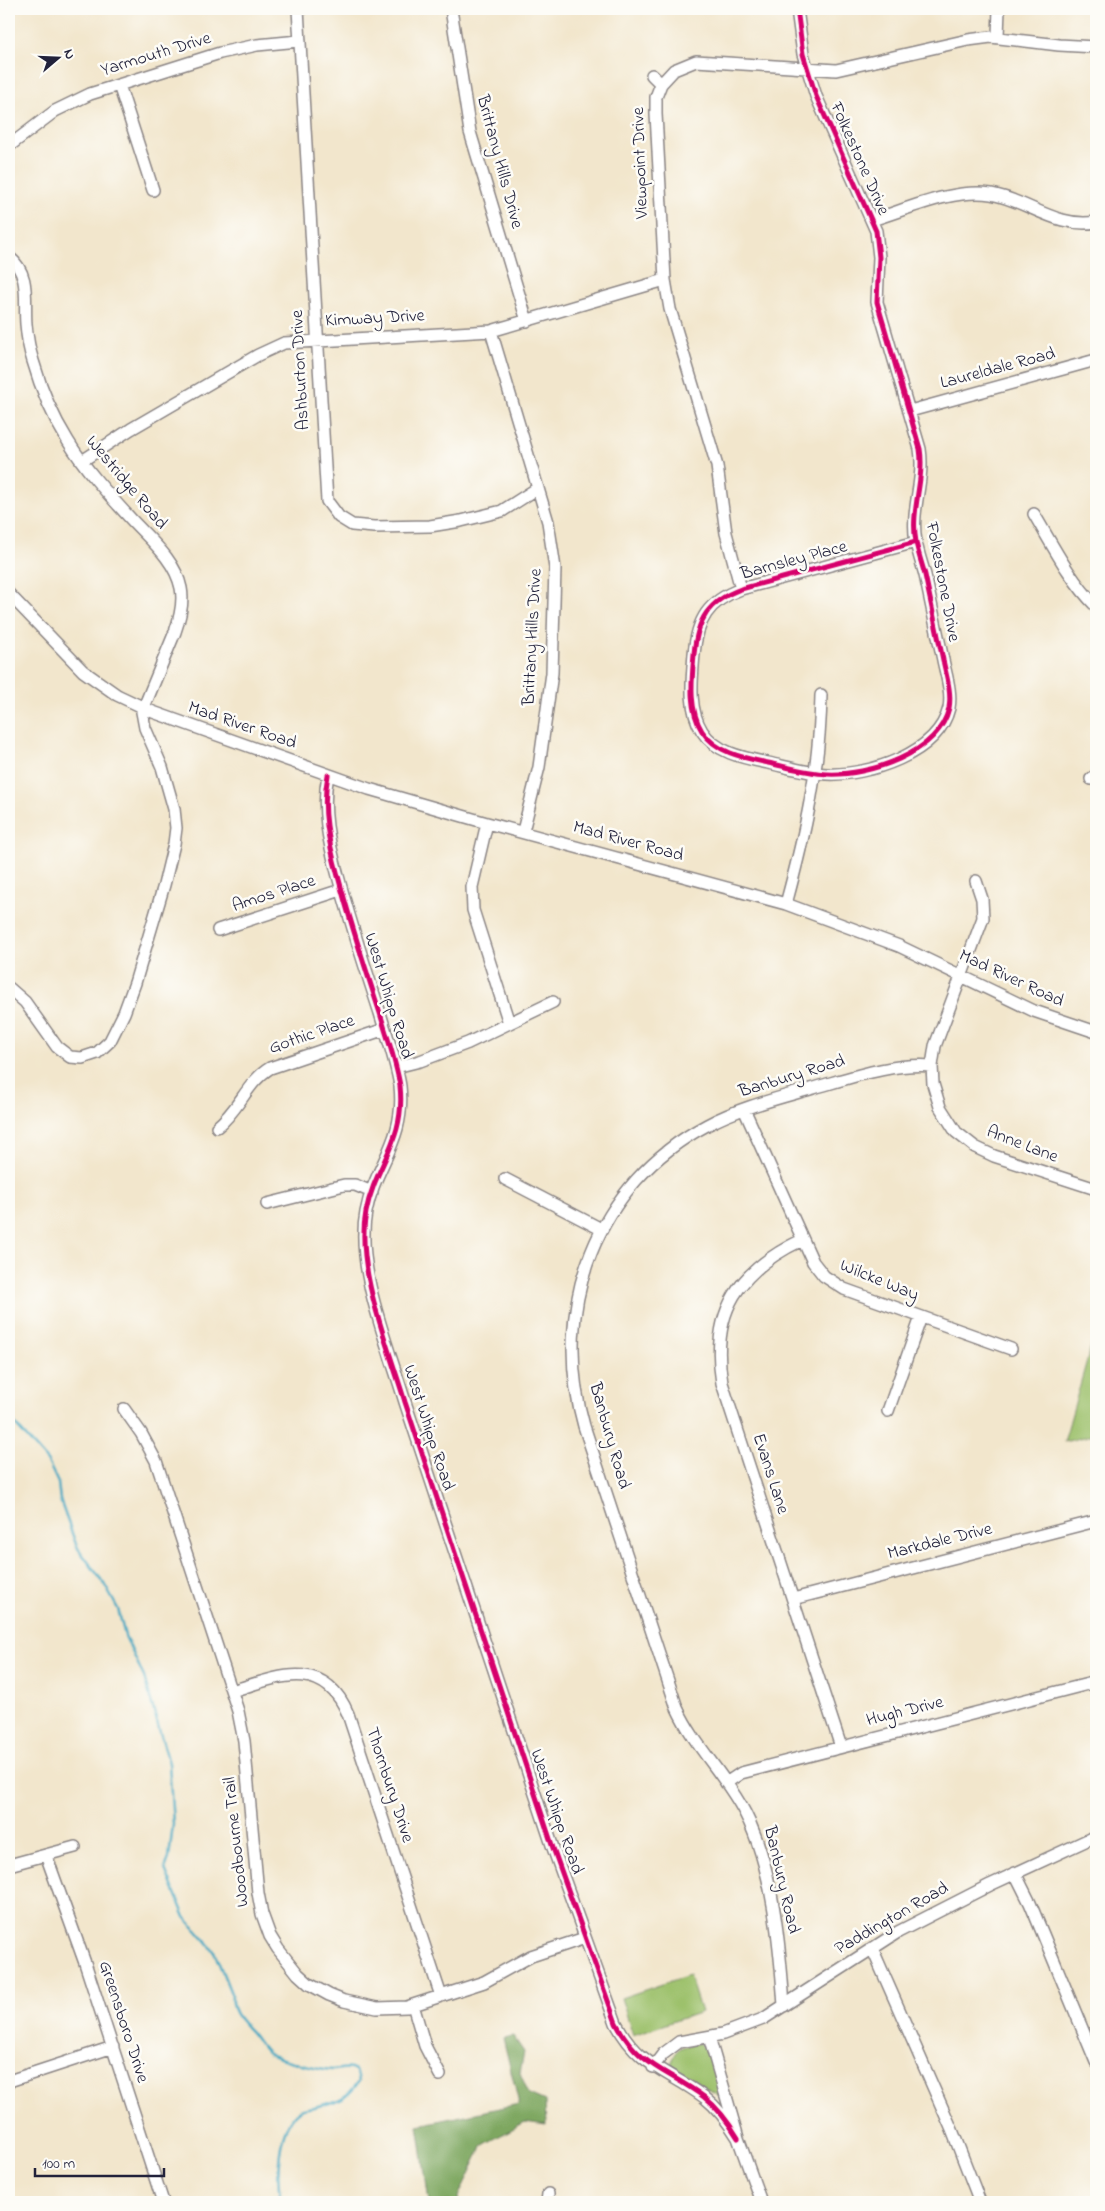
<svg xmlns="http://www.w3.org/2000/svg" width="1105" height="2211" font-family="'Indie Flower',sans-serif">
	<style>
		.green { fill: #9dc16c; stroke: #607254 }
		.forest { fill: #7ea760; stroke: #50644e }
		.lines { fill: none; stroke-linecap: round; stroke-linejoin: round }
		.stream { stroke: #44a8c3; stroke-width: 2.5 }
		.minor-casing { stroke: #8a8484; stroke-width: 14 }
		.minor { stroke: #fff; stroke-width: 11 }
		.cycleway-casing { stroke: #fdfcf7; stroke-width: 8 }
		.cycleway { stroke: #d6006c; stroke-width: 5 }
		.labels { text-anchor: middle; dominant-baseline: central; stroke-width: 5; stroke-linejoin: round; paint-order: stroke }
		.street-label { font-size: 18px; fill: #22223b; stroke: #fdfcf7 }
	</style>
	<rect width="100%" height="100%" fill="#fdfcf7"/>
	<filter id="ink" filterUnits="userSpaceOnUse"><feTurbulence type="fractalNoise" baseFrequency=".02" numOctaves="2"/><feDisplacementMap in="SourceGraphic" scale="10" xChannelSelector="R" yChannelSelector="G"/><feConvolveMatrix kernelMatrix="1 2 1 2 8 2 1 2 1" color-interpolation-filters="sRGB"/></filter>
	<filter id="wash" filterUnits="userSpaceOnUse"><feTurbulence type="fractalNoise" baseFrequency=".0096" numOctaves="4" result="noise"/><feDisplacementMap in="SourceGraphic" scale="20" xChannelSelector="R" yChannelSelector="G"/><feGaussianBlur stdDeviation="1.12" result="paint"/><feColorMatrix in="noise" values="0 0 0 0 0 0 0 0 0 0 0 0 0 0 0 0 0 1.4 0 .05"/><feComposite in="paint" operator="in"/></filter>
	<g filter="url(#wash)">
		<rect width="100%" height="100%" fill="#f2e6cc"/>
		<path class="green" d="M1096,1328V1434L1064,1442Z
			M689,1975L701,2012L633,2035L621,1998Z
			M699,2043L711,2054L721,2097L672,2067C671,2048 683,2046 699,2043Z"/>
		<path class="forest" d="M513,2036L524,2052L520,2073L529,2094L545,2101L546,2125L525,2122L483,2145L458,2197L459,2202H429L418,2125L519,2104L503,2038Z"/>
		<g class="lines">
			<path class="stream" d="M9,1412L14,1423L48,1462L58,1483L60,1500L77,1547L103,1582L118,1609L125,1636L144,1677L169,1763L173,1824L169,1858L165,1869L185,1917L214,1951L232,1996C230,2010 239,2019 248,2029C255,2035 261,2048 268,2053C277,2059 320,2069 332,2070C338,2070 344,2067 351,2069C357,2071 358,2075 359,2081C347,2100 335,2102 314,2107C310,2108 302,2108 299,2111C277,2126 276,2179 281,2202"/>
		</g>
	</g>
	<g filter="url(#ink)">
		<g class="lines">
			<defs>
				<path id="minor" d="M298,9L327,501L339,517L352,525L374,527L430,526L461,521L502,511L538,488
					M451,9L470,132L527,321
					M797,9L803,54L816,96L876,231L879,257L877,302L920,449C925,480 910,510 916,542C918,553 922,564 925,575C931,603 937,631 943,660C946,675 952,692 949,708C938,754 868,776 827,774C807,773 787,767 768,763C744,758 716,753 702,731C688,709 692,679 694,654C697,620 708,601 741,589L916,542
					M998,36L999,9
					M652,75L661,84
					M119,85L153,190
					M9,146L55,111L90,94L220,53L257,45L299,41
					M872,220C908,209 954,188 991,194C1027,200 1057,229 1096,222
					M9,257C31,274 24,300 26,324C27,336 29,349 33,361C41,389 53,417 68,441C85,469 108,494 130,518C149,539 175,559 181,588C184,603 180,618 175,632L142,712L145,728L162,767L174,809L176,828L174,844L164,885L135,983L124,1013L110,1041L97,1053L82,1058L70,1057L57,1047L25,1002L9,988
					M491,331L548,522L555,568L552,673L539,767L523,831
					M910,411L1096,360
					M82,461L131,429L258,355L284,343L491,331L665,280
					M1034,514C1053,546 1070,580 1096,606
					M741,589L726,533L717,466L670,309L665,280L656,114V97L661,84L674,70L696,61L836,70L968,40L991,37L1059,45L1096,47
					M9,594L83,671L117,695L153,712L369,789L487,823L786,904L899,946L1034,1011L1096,1032
					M328,775C321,809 329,843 338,876C350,922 365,967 380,1013C387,1037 396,1061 400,1086C406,1141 375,1164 366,1212C355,1268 389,1348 405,1402L553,1848L616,2023C639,2067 668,2070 704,2097C718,2108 729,2123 738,2138
					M1091,779L1096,775
					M487,823L472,887L473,910L509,1023
					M976,881L982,899L983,918L935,1046L932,1066L933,1084L940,1107L956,1132L975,1147L994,1156L1096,1189
					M786,904C805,834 820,768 821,695
					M218,930L341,890
					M396,1067L420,1061L468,1043L553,1002
					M744,1109L813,1262L824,1276L844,1289L1011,1349
					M217,1127C239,1110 247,1082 270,1068L385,1029
					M505,1179L601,1229
					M267,1204L344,1185H355L372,1192
					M802,1240C739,1270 710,1311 722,1383L841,1747
					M124,1409L141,1433L156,1461L238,1711L244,1741L258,1893L262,1914L270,1936L278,1949L298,1974L309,1984L329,1995L344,2001L377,2008L407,2007L484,1982L531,1956L585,1938
					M888,1411L921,1317
					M793,1599L1096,1521
					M232,1691C277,1677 324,1656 348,1714L441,1996
					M726,1783L741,1773L1096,1682
					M46,1855L85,1963L163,2202
					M9,1865L75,1847
					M1015,1873L1030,1903L1096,2062
					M872,1948L952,2130L980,2202
					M413,2005L425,2046L440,2075
					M784,2006C780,1947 773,1867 745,1813C726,1776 695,1747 677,1708L584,1426C550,1307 596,1184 707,1125C739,1108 775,1099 810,1089C850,1078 890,1063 932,1066
					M709,2037L738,2138L761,2202
					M653,2067L663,2054L679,2042L723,2034L763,2019L898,1932L990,1885L1096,1836
					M9,2081L113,2047
					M547,2202L548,2194"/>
			</defs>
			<use href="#minor" class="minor-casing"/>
			<use href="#minor" class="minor"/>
			<defs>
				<path id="cycleway" d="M797,9L803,54L816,96L876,231L879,257L877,302L920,449C925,480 910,510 916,542C918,553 922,564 925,575C931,603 937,631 943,660C946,675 952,692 949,708C938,754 868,776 827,774C807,773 787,767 768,763C744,758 716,753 702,731C688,709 692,679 694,654C697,620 708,601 741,589L916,542
					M328,775C321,809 329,843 338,876C350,922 365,967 380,1013C387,1037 396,1061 400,1086C406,1141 375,1164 366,1212C355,1268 389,1348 405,1402L553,1848L616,2023C639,2067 668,2070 704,2097C718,2108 729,2123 738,2138"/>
			</defs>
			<use href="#cycleway" class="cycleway-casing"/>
			<use href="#cycleway" class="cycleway"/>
		</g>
	</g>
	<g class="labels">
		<g class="street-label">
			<text transform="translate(156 55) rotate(-17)">Yarmouth Drive</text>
			<text transform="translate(859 159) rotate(66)">Folkestone Drive</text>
			<text transform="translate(499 162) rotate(75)">Brittany Hills Drive</text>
			<text transform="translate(641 163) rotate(-92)">Viewpoint Drive</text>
			<text transform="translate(375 319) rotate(-3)">Kimway Drive</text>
			<text transform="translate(998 369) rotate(-15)">Laureldale Road</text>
			<text transform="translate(301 370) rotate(-93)">Ashburton Drive</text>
			<text transform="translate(126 483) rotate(50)">Westridge Road</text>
			<text transform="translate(794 561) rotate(-15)">Barnsley Place</text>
			<text transform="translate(942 582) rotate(79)">Folkestone Drive</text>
			<text transform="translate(533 637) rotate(-87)">Brittany Hills Drive</text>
			<text transform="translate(242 726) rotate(19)">Mad River Road</text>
			<text transform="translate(628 842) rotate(15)">Mad River Road</text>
			<text transform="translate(274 894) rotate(-18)">Amos Place</text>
			<text transform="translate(1011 979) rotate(25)">Mad River Road</text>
			<text transform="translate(388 996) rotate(73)">West Whipp Road</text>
			<text transform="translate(312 1035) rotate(-19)">Gothic Place</text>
			<text transform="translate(792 1077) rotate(-17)">Banbury Road</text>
			<text transform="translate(1022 1145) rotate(21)">Anne Lane</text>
			<text transform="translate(879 1281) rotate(22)">Wilcke Way</text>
			<text transform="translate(428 1428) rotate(72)">West Whipp Road</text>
			<text transform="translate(609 1436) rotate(74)">Banbury Road</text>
			<text transform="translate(770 1474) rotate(72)">Evans Lane</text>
			<text transform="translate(940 1542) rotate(-14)">Markdale Drive</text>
			<text transform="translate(905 1712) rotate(-14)">Hugh Drive</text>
			<text transform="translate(389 1785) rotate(72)">Thornbury Drive</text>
			<text transform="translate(556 1812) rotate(71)">West Whipp Road</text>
			<text transform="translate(237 1842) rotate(-96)">Woodbourne Trail</text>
			<text transform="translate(781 1880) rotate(77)">Banbury Road</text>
			<text transform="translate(892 1919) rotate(-30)">Paddington Road</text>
			<text transform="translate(123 2022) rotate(72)">Greensboro Drive</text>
		</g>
	</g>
	<rect width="1105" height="2211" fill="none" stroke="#fdfcf7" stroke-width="30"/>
	<g transform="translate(58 58) rotate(71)" stroke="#fdfcf7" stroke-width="4" paint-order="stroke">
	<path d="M0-4L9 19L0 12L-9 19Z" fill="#22223b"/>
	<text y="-8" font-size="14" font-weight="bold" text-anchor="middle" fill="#22223b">N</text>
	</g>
	<path d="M35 2168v8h129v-8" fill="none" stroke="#22223b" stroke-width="2.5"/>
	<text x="42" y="2168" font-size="15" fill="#22223b" stroke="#fdfcf7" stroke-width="4" paint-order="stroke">100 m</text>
</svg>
